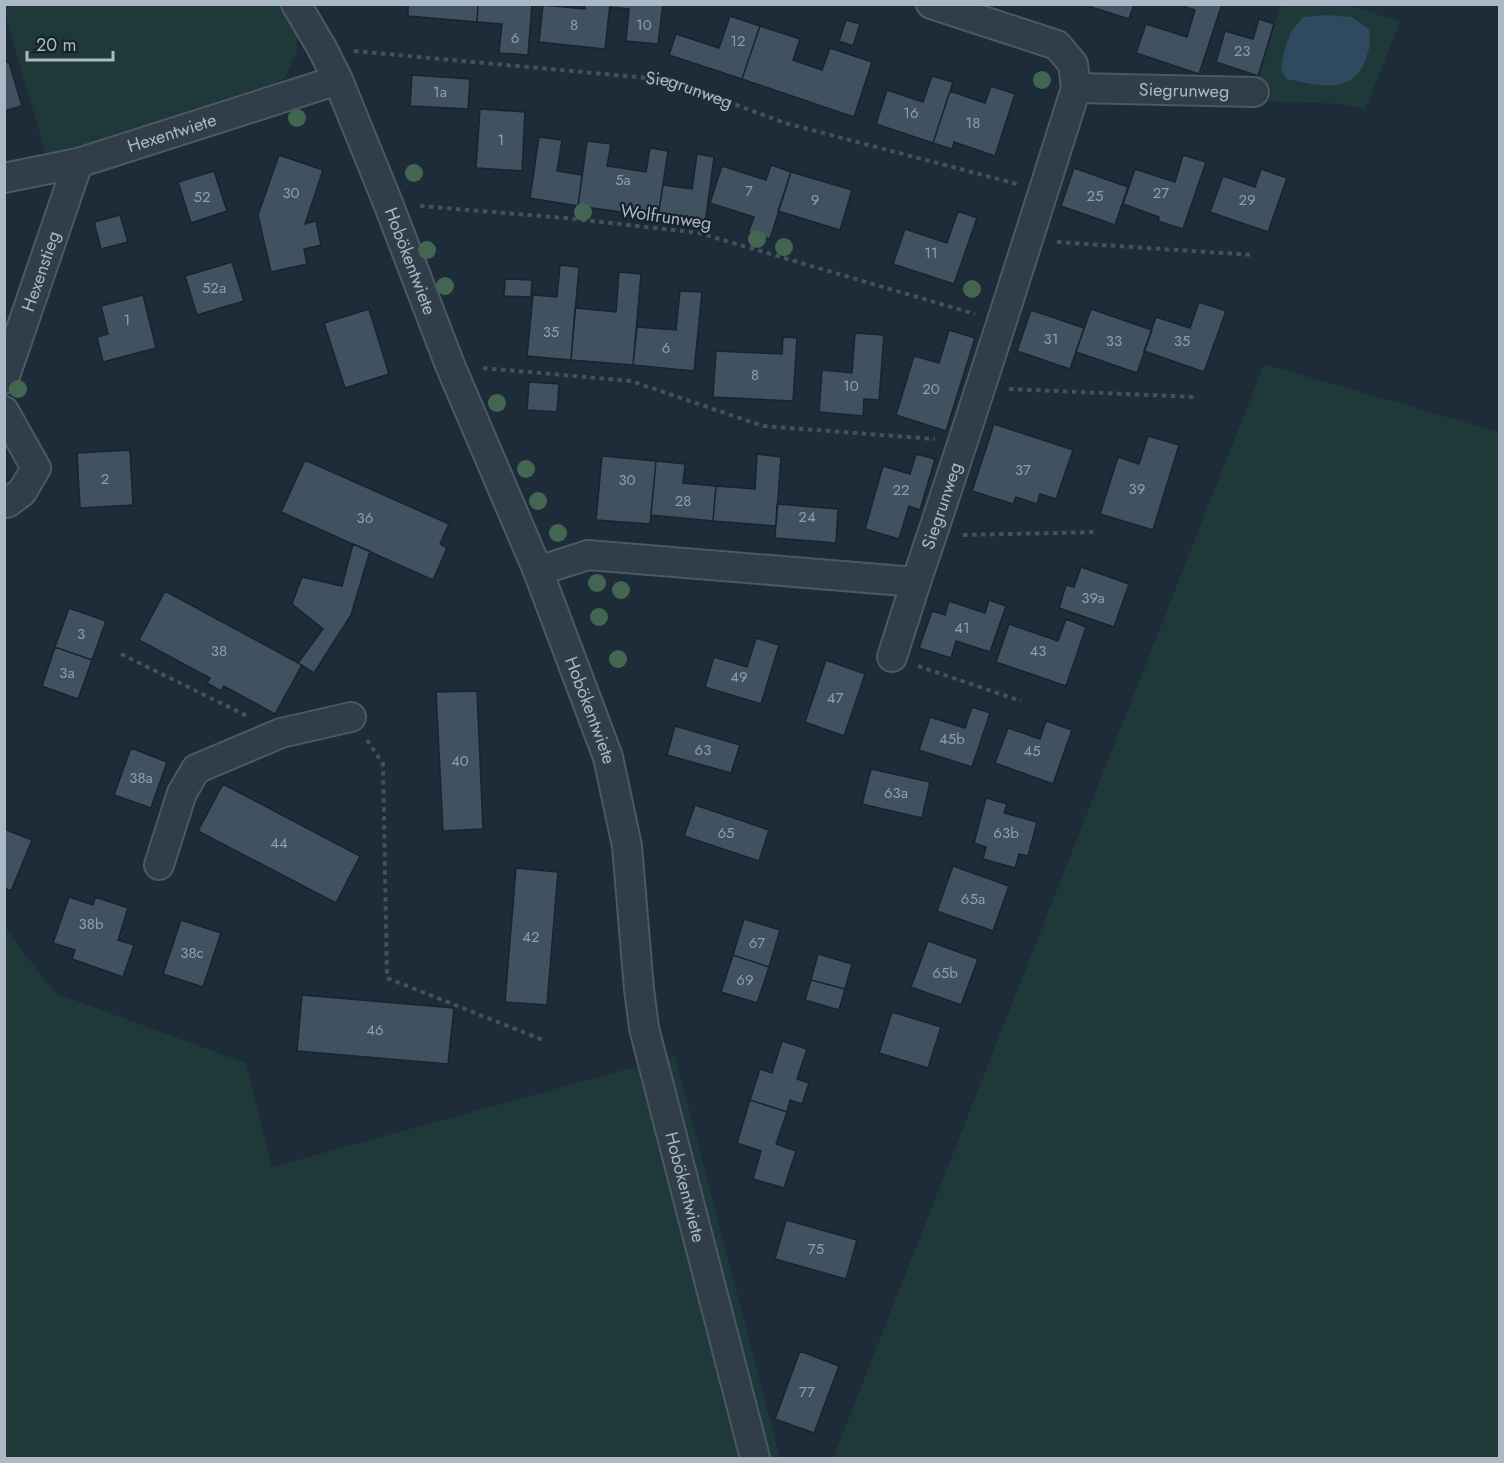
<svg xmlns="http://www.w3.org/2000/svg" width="1504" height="1463" font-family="Jost,sans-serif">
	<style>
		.green { fill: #1f3839 }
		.water { fill: #2f4961 }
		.building { fill: #405160; stroke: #19242e; stroke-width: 1.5 }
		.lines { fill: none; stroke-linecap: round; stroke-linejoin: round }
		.minor-casing { stroke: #4c5863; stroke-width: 32 }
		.path { stroke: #3d5556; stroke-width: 4; stroke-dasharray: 4.5 4.5; stroke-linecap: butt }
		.minor { stroke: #313d48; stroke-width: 28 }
		.tree { fill: #436652 }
		.labels { text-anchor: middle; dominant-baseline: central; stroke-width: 4.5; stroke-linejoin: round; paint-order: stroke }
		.number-label { font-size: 15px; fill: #909eac }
		.street-label { font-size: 18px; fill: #abb8c5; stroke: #17222c }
	</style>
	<rect width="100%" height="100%" fill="#1e2b38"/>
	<path class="green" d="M4,5H280L291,22L297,35V51L285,78L267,87L158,125L47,158L5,15Z
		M1281,5H1349L1400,22L1365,109L1340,104L1253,101L1254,92Z
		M1264,364L1499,432V1458H833Z
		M4,926L55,993L246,1063L272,1167L675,1056L780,1458H5Z"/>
	<path class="water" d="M1326,15L1351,17L1369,29C1371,44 1370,47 1365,61C1351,97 1315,84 1286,79L1281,68L1285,48L1291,32L1303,17Z"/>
	<path class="building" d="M408,4H478L477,22L408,16Z
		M478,4H532L528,55L499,53L502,24L477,22Z
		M585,4H610L605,49L539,42L543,5L585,9Z
		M610,4H663L658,44L626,41L629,9L610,7Z
		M1091,4H1134L1129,19L1091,7Z
		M1177,4H1222L1199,74L1136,53L1146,24L1187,37L1195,10Z
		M730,16L760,26L742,79L669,55L676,34L719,48Z
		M1259,19L1274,24L1258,76L1216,62L1225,31L1253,39Z
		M846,20L860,24L853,46L839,41Z
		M760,26L800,39L793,60L822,70L830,48L872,62L854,117L742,79Z
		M9,62L22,106L4,111V63Z
		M412,75L470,79L468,109L410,106Z
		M932,76L953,82L933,143L876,124L887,90L923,102Z
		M991,86L1015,94L995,156L954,142L952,149L933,143L950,91L985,103Z
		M480,109L525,112L522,171L476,168Z
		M539,137L562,140L557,171L582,175L578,206L530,198Z
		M587,141L611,144L607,166L646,172L650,148L668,151L658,217L578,206Z
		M697,154L714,157L705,224L658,217L663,185L692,189Z
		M279,155L323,170L305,224L316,221L321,245L304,249L307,264L271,272L258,215Z
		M1183,155L1206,162L1183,229L1158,221L1159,217L1123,204L1135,169L1175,182Z
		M771,165L791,172L770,239L748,233L754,217L710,203L722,166L766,180Z
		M1074,168L1128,187L1115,225L1061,206Z
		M1261,169L1287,178L1268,232L1210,212L1223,176L1255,187Z
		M214,171L227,211L191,223L178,182Z
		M791,172L852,190L840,230L778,211Z
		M958,211L977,218L954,284L893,264L905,229L947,243Z
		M120,215L128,242L101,249L94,222Z
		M232,262L244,301L197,315L185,276Z
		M560,265L579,267L571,360L527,356L533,295L557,297Z
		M619,272L641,274L633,365L571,360L575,308L616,312Z
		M505,279L532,280L531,297L504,296Z
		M680,291L702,292L694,371L633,365L637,327L676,330Z
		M143,295L156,348L103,362L97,337L108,334L101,306Z
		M1199,302L1226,311L1204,372L1144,351L1156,317L1190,328Z
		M369,309L389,374L345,388L324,323Z
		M1091,309L1152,330L1137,373L1076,352Z
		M1031,310L1084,328L1070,369L1017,351Z
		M949,330L975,338L946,431L896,415L914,356L939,363Z
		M855,333L884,335L879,400L864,399L863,416L819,412L822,370L852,373Z
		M783,337L797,338L793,401L713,397L716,351L782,354Z
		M529,382L559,384L557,412L527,410Z
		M994,424L1073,450L1056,499L1040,494L1037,504L1016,497L1013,504L972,491Z
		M1148,436L1179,445L1153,530L1100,514L1118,457L1139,464Z
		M130,450L133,505L80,508L77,453Z
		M757,454L781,457L776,526L713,521L716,486L755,489Z
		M916,454L935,459L920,510L909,506L899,539L865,529L883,466L910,474Z
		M602,456L656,461L650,524L596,520Z
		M305,460L449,524L440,544L447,548L433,580L281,512Z
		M656,461L685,464L683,483L716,486L713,521L651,515Z
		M777,504L838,509L836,543L775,538Z
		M353,544L370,551L351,615L314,673L298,663L323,629L292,604L302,577L342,586Z
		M1081,567L1129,584L1114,627L1059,608L1066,585L1074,587Z
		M165,591L302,665L275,714L224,686L221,691L207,683L210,678L139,640Z
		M989,600L1006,606L990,652L956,641L951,658L919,648L932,611L945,615L949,601L985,613Z
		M69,608L106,621L92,660L55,647Z
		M1066,619L1086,627L1066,686L996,662L1009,624L1058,641Z
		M756,638L779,645L761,704L705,687L714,657L747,667Z
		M55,647L92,660L78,699L42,686Z
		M826,660L865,674L844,736L805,722Z
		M477,691L483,829L443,831L436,692Z
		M972,707L990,713L972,767L919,750L930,717L965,728Z
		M1046,721L1072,730L1053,784L995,763L1008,728L1040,739Z
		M675,726L740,745L731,773L667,755Z
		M131,748L167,762L151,808L114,795Z
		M871,769L930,782L922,818L862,804Z
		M223,784L360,856L336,903L198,831Z
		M986,798L1007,804L1004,813L1037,822L1028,856L1019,854L1015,868L983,859L986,847L974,843Z
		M695,805L769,830L759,861L684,836Z
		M4,829L32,840L11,891L4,888Z
		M953,866L1009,886L993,931L937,911Z
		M516,868L558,872L547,1005L505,1002Z
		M69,897L93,905L95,897L128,908L118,940L134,945L123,977L72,959L75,950L53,943Z
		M744,919L780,930L769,967L733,955Z
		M181,920L221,933L203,987L163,974Z
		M928,941L978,959L961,1005L911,987Z
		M818,954L852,964L845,989L811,980Z
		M733,955L769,967L757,1003L721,992Z
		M811,980L845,989L839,1010L805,1000Z
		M302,995L454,1008L448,1064L297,1051Z
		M892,1012L941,1027L928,1068L879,1053Z
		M782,1041L807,1049L797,1079L809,1083L802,1104L790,1100L787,1112L750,1100L760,1069L772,1073Z
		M750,1100L787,1112L776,1144L796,1151L784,1188L753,1179L761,1151L737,1143Z
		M786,1220L857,1240L846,1279L775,1259Z
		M800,1351L839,1366L814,1433L775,1419Z"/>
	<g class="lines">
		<defs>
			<g id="minor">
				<path id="s2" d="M296,4L322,48L338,80L388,203L450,365L538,571L608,757L627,846L639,989L644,1028L755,1458"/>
				<path id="s3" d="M1076,88L1254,92"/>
				<path id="s4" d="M4,178L78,163L338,80"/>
				<path id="s5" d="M4,379L78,163"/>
				<path d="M4,411L36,468L22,492L7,503L4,502"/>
				<path id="s6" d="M538,571L588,555L916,582C972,418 1024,253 1076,88L1073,64L1057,45L931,4"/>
				<path d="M892,657L916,582"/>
				<path d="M159,865L182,793L196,769L281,733L351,717"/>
			</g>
		</defs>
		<use href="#minor" class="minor-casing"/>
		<g class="path">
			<path id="s1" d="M354,51L669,80L785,123L1017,184"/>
			<path d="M420,206L565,218L699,233L975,314"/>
			<path d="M1057,242L1253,255"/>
			<path d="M483,368L631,381L763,426L935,439"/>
			<path d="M1009,389L1196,397"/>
			<path d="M963,535L1098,532"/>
			<path d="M121,654L247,716"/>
			<path d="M918,666L1021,701"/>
			<path d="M367,740L383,764L387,978L543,1040"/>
		</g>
		<use href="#minor" class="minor"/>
	</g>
	<g class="tree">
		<circle cx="1042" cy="80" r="9"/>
		<circle cx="297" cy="118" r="9"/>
		<circle cx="414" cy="173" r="9"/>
		<circle cx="583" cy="212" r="9"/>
		<circle cx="757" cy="239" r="9"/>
		<circle cx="784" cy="247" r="9"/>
		<circle cx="427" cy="250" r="9"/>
		<circle cx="445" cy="286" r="9"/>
		<circle cx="972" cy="289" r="9"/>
		<circle cx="18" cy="389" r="9"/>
		<circle cx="497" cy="403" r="9"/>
		<circle cx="526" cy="469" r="9"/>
		<circle cx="538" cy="501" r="9"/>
		<circle cx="558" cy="533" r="9"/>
		<circle cx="597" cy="583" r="9"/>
		<circle cx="621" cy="590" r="9"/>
		<circle cx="599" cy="617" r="9"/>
		<circle cx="618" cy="659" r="9"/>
	</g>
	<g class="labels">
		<g class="number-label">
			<text x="574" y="25">8</text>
			<text x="644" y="25">10</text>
			<text x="515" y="38">6</text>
			<text x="738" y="41">12</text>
			<text x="1242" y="51">23</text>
			<text x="440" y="92">1a</text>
			<text x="911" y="113">16</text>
			<text x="973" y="123">18</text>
			<text x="501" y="140">1</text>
			<text x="623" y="180">5a</text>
			<text x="749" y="191">7</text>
			<text x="291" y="193">30</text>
			<text x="1161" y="193">27</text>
			<text x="1095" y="196">25</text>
			<text x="202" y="197">52</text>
			<text x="815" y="200">9</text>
			<text x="1247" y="200">29</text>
			<text x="931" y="253">11</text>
			<text x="214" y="288">52a</text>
			<text x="127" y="320">1</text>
			<text x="551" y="332">35</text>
			<text x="1051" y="339">31</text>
			<text x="1114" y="341">33</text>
			<text x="1182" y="341">35</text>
			<text x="666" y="348">6</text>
			<text x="755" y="375">8</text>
			<text x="851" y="386">10</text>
			<text x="931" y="389">20</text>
			<text x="1023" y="470">37</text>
			<text x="105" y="479">2</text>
			<text x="627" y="480">30</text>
			<text x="1137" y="489">39</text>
			<text x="901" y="490">22</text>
			<text x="683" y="501">28</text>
			<text x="807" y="517">24</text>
			<text x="365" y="518">36</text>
			<text x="1093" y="598">39a</text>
			<text x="962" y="628">41</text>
			<text x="81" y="634">3</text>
			<text x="219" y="651">38</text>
			<text x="1038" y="651">43</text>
			<text x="67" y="673">3a</text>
			<text x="739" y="677">49</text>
			<text x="835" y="698">47</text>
			<text x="952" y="739">45b</text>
			<text x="703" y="750">63</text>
			<text x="1032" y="751">45</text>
			<text x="460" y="761">40</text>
			<text x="141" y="778">38a</text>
			<text x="896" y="793">63a</text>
			<text x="726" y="833">65</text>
			<text x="1006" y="833">63b</text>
			<text x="279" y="843">44</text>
			<text x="973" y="899">65a</text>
			<text x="91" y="924">38b</text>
			<text x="531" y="937">42</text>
			<text x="757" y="943">67</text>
			<text x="192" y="953">38c</text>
			<text x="945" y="973">65b</text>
			<text x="745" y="980">69</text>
			<text x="375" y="1030">46</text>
			<text x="816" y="1249">75</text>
			<text x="807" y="1392">77</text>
		</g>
		<g class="street-label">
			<text stroke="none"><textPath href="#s3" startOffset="108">Siegrunweg</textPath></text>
			<text stroke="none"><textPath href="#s1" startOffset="338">Siegrunweg</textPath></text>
			<text stroke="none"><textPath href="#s4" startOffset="174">Hexentwiete</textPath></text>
			<text transform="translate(666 217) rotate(8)">Wolfrunweg</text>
			<text stroke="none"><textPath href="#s2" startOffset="282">Hobökentwiete</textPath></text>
			<text stroke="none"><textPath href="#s5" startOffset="114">Hexenstieg</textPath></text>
			<text stroke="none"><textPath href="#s6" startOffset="462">Siegrunweg</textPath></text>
			<text stroke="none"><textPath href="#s2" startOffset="766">Hobökentwiete</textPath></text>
			<text stroke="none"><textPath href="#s2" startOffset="1254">Hobökentwiete</textPath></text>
		</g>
	</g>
	<rect width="1504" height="1463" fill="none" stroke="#abb8c5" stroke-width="12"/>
	<path d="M27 51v9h86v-9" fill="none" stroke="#abb8c5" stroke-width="3"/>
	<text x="36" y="51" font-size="18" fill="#abb8c5" stroke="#17222c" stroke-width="4.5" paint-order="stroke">20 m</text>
</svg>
